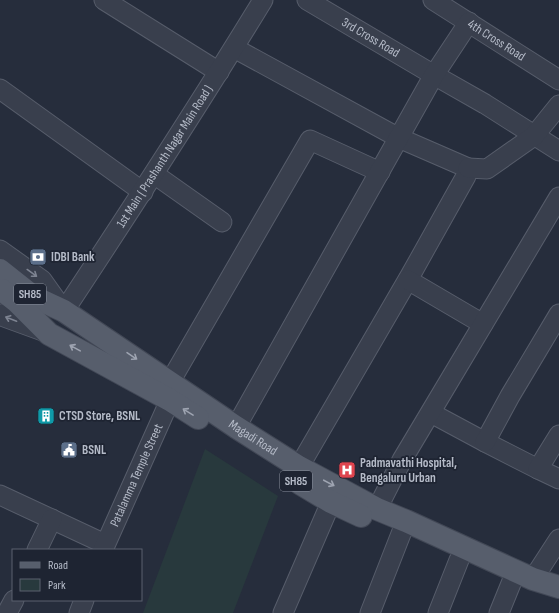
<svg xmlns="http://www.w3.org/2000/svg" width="559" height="613" font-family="'Sofia Sans Condensed',sans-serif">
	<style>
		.green { fill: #28393d }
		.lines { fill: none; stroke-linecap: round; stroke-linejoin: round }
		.minor-casing { stroke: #575d6b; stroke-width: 21 }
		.major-casing { stroke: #424856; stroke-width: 24 }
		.minor { stroke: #393f4d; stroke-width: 19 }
		.major { stroke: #575e6c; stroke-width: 22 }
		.oneway { stroke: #7d8391 }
		.oneway2 { stroke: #9ea4b1 }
		.labels { text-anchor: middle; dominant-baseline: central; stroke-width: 3.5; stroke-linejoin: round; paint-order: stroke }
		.shield { fill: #1e2432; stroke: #888e9b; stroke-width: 1 }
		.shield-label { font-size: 12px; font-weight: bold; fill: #b5bbc8 }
		.street-label { font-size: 13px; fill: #b5bbc8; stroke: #1e2432 }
		.poi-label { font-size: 13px; font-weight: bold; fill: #b5bbc8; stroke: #1e2432; text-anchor: start }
	</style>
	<rect width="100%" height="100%" fill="#262d3c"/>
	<path class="green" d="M205,449L278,496L233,613H143Z"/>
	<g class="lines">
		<defs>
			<g id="minor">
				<path d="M104,0L219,72"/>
				<path id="s1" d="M307,0L434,75L485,104L559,151"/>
				<path id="s2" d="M433,0L559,80"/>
				<path d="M234,48L399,138L468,168L466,176L410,276L299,467"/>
				<path d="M0,89L143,192"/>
				<path d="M468,168L487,169L534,136L559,105"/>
				<path d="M154,174L222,222"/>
				<path id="s3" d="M0,250L42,280L64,311C132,208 199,105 263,0"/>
				<path d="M408,280L483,324"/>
				<path d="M0,314L4,317L48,333"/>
				<path d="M170,382L310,140L380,172"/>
				<path d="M431,413L485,442L538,469"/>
				<path d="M236,427L434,75L469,22"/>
				<path d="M559,435L538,469L559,479"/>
				<path d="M485,442L510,396L559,314"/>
				<path d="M0,495L105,544"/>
				<path d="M377,509L402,460L559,197"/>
				<path d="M37,550L52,519"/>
				<path id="s4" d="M103,550L170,400"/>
				<path d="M533,579L559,539"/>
				<path d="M7,613L14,600"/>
				<path d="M79,613L84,600"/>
				<path d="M283,613L331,502"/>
				<path d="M370,613L406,521"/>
				<path d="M438,613L459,560"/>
				<path d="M499,613L512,581"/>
			</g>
			<g id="major">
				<path id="s5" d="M0,270L34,297L64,311L236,427L299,467L377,509L406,521L533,579L559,587"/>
				<path d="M2,290L16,301L49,334L170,400L198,418"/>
				<path d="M301,484L331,502L361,516"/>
			</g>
		</defs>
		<use href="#minor" class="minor-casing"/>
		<use href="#major" class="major-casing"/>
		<use href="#minor" class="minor"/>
		<use href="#major" class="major"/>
	</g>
	<defs><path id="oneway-shaft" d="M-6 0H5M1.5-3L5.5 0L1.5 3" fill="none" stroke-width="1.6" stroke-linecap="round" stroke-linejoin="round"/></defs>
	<g class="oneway">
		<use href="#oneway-shaft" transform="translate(32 273) rotate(36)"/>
		<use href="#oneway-shaft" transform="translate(11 319) rotate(-159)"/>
	</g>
	<g class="oneway2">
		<use href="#oneway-shaft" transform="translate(75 348) rotate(-151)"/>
		<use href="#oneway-shaft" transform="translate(132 356) rotate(34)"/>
		<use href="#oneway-shaft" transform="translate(188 412) rotate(-148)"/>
		<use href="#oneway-shaft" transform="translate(329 483) rotate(28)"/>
	</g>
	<defs>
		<symbol id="bank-square" viewBox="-11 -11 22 22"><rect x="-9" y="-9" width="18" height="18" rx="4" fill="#5c6f8a" stroke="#1e2432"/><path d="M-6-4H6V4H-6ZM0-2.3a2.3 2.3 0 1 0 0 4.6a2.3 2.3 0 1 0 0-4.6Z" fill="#fff"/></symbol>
		<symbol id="building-square" viewBox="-11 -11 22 22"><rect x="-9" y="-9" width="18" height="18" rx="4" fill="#0f9aa8" stroke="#1e2432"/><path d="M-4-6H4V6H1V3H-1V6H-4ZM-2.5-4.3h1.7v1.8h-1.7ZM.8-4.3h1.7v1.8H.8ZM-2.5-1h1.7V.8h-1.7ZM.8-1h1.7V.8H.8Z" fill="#fff"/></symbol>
		<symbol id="civic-square" viewBox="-11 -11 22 22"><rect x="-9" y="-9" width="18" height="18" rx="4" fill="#5c6f8a" stroke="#1e2432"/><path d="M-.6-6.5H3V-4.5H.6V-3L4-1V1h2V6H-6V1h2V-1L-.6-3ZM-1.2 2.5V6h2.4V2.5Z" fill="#fff"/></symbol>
		<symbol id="hospital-square" viewBox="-11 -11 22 22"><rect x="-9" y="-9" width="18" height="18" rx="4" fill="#e0444e" stroke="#1e2432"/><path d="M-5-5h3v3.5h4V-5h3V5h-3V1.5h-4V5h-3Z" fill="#fff"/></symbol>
	</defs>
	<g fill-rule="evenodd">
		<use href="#bank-square" x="28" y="247" width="20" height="20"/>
		<use href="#building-square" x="36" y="406" width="20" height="20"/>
		<use href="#civic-square" x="59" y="440" width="20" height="20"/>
		<use href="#hospital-square" x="337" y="460" width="20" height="20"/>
	</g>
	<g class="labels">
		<g class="shield">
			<rect x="14" y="284" width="32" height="20" rx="3"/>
			<rect x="280" y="471" width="32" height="20" rx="3"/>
		</g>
		<g class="shield-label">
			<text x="30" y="294">SH85</text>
			<text x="296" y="481">SH85</text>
		</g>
		<g class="street-label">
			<text stroke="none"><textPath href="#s1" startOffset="74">3rd Cross Road</textPath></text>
			<text stroke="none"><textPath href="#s2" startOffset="75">4th Cross Road</textPath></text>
			<text stroke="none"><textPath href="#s3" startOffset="274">1st Main ( Prashanth Nagar Main Road )</textPath></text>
			<text stroke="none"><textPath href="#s5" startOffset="304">Magadi Road</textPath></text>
			<text stroke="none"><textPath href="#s4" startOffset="82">Patalamma Temple Street</textPath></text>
		</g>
		<g class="poi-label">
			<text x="51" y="257">IDBI Bank</text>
			<text x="59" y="416">CTSD Store, BSNL</text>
			<text x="82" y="450">BSNL</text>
			<text x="360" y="463">Padmavathi Hospital,<tspan x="360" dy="15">Bengaluru Urban</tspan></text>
		</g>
	</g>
	<rect x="12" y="549" width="130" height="52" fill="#1e2432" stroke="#5a606e"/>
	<rect x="20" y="562" width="20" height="6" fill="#575e6c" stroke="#5a606e"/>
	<text x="48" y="569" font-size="12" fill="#b5bbc8">Road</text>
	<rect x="20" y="579" width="20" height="12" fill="#28393d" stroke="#5a606e"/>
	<text x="48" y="589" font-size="12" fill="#b5bbc8">Park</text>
</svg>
